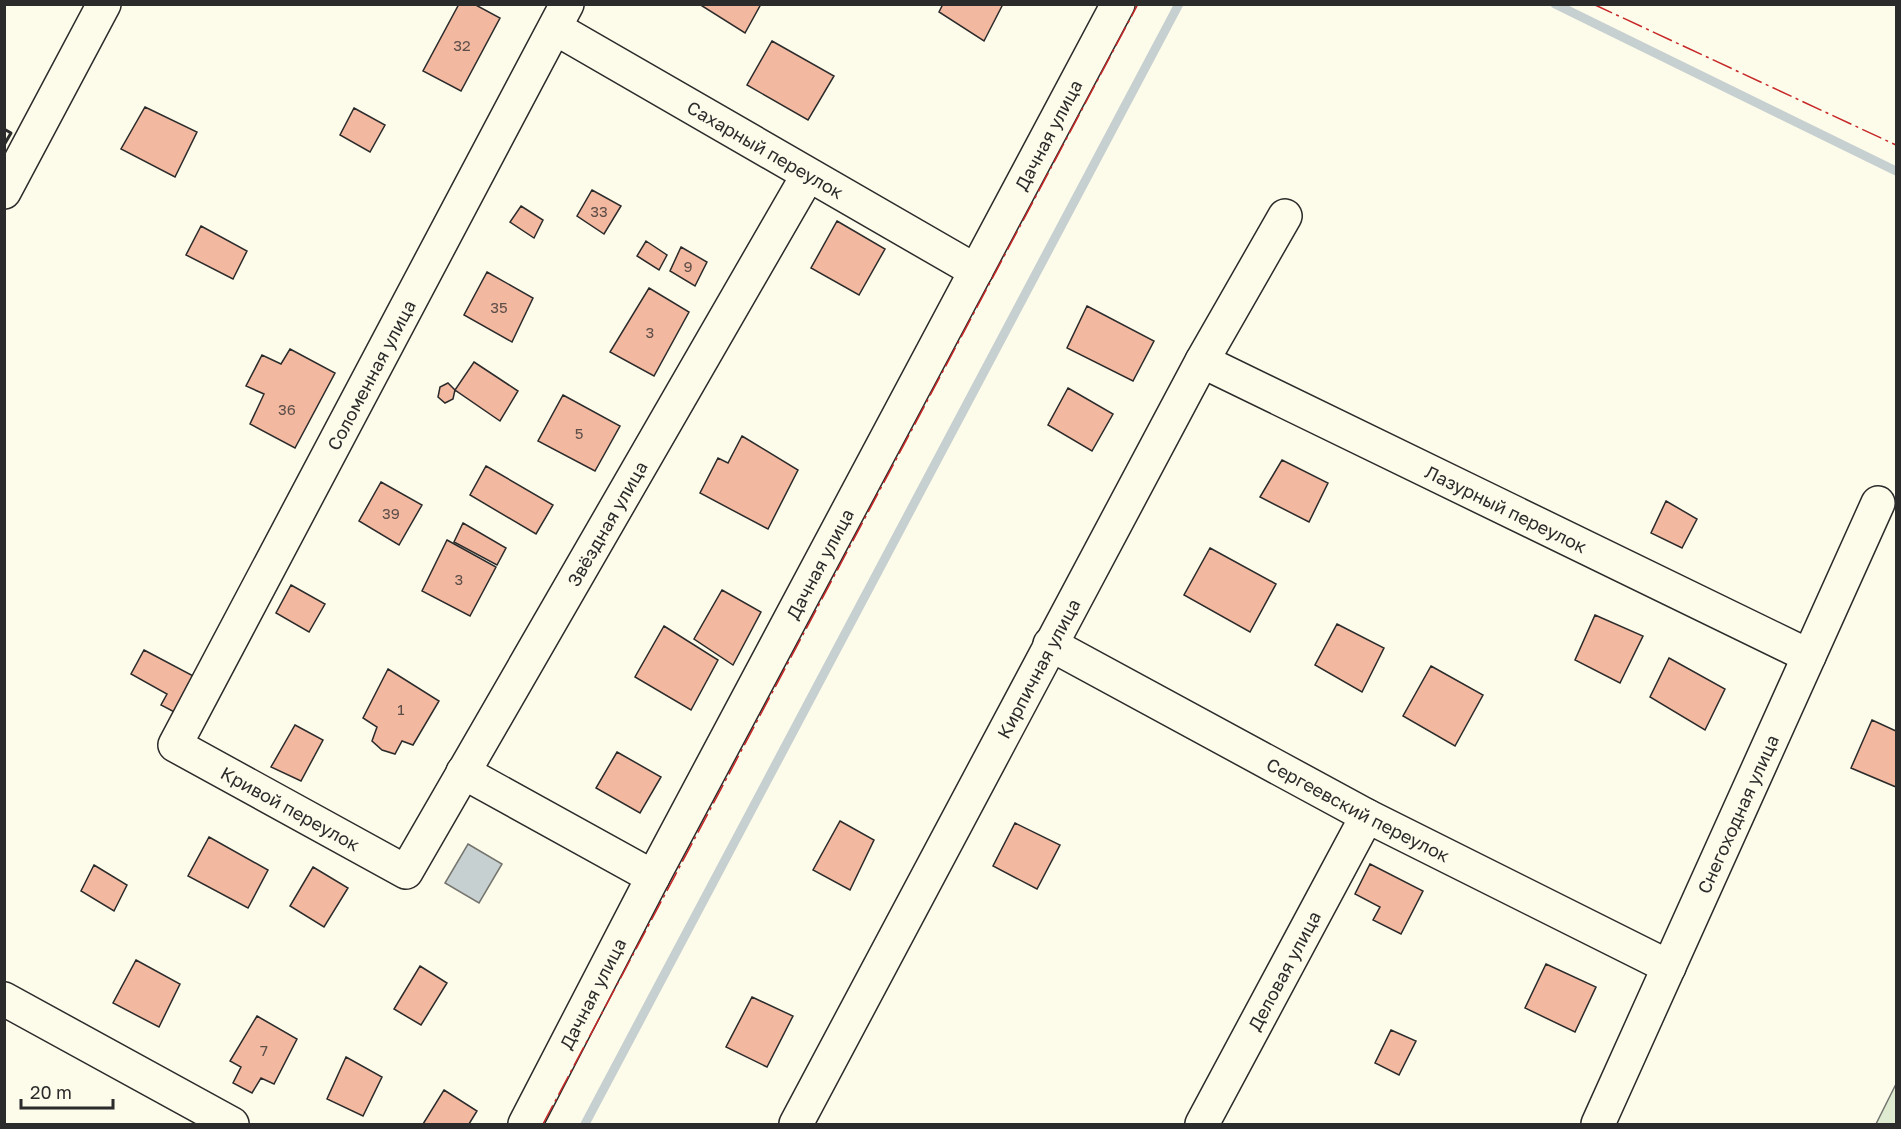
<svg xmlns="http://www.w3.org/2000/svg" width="1901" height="1129" font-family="'Golos Text',sans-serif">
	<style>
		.green { fill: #deebd1; stroke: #74746e; stroke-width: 1.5 }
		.water { fill: #c7d0d0; stroke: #74746e; stroke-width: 1.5 }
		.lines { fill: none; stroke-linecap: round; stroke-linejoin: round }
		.stream { stroke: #c7d0d0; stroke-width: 9 }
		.building { fill: #f2b8a0; stroke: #2b2b2b; stroke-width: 1.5 }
		.minor-casing { stroke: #2b2b2b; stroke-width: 36 }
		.minor { stroke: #fdfbea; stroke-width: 33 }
		.wall { stroke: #2b2b2b; stroke-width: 3 }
		.power { stroke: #c62828; stroke-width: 1.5; stroke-dasharray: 21 4.5 3 4.5; stroke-linecap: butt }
		.labels { text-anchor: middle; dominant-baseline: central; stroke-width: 4.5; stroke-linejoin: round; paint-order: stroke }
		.number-label { font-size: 15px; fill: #5d4e48 }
		.street-label { font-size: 18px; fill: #2b2b2b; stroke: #fdfbea }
	</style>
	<rect width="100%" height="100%" fill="#fdfbea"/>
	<path class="green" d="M1896,1084V1124H1876Z"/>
	<path class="water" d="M468,844L502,864L479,903L445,883Z"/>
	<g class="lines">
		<path class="stream" d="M1555,4L1896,171
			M585,1124L1179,4"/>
	</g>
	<path class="building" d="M459,4H474L500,18L461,91L423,71Z
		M699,4H761L745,33Z
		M943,4H1003L984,41L939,12Z
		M772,41L834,76L808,120L747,85Z
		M145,107L197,132L175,177L121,149Z
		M354,108L385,125L370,152L340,135Z
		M592,190L621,206L604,234L577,216Z
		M521,206L543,220L534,238L510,222Z
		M837,221L885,249L859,295L811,268Z
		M201,226L247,251L233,279L186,255Z
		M646,241L667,255L659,270L637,256Z
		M681,247L707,262L695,286L670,271Z
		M487,272L533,298L512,342L464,315Z
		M649,288L689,312L654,376L610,352Z
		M1087,306L1154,341L1133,381L1067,348Z
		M290,349L335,373L295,448L250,424L264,394L246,386L262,355L281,364Z
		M474,362L518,391L500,421L455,390Z
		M448,383L455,390L453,399L445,403L438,397L440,387Z
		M1068,388L1113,414L1092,451L1048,425Z
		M563,395L620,426L595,471L538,441Z
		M742,436L798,470L768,529L700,493L718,458L728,463Z
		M1282,460L1328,483L1309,522L1260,497Z
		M486,466L553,505L536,534L470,495Z
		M381,482L422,505L399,545L359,521Z
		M1666,501L1697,519L1682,548L1651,533Z
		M463,523L506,548L497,565L454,542Z
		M447,540L496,567L470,616L422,591Z
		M1210,548L1276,584L1250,632L1184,595Z
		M291,585L325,604L309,632L276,613Z
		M722,590L761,612L733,665L694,639Z
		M1595,615L1643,636L1620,683L1575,660Z
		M1337,624L1384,648L1362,692L1315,665Z
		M664,626L718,660L691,710L635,677Z
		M144,650L199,679L180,715L161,705L167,694L131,674Z
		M1669,658L1725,689L1705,730L1650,697Z
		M1431,666L1483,695L1455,746L1403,716Z
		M388,669L439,701L413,745L402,741L395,754L382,750L372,741L377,727L363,718Z
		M1872,720L1896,731V787L1851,768Z
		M295,725L323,740L301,781L271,767Z
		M617,752L661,777L640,813L596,788Z
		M840,821L874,840L850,890L813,870Z
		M1015,823L1060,845L1037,889L993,866Z
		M209,837L268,870L248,908L188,876Z
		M1370,864L1423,891L1401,934L1373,920L1380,907L1355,894Z
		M94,865L127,885L114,911L81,891Z
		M313,867L348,888L324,927L290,906Z
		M136,960L180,984L159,1027L113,1003Z
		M1546,964L1596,987L1575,1032L1525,1008Z
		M420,966L447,983L421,1025L394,1009Z
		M752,997L793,1016L767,1067L726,1047Z
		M257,1016L297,1039L274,1084L261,1078L252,1093L233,1083L241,1067L230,1061Z
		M1391,1030L1416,1041L1399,1075L1375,1063Z
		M346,1057L382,1077L363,1116L327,1099Z
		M444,1090L477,1111L469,1124H423Z"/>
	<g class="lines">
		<defs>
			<g id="minor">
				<path id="s1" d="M567,4L175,745L406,872L808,175"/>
				<path id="s2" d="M555,28L976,271"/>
				<path d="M4,192L104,4"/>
				<path id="s3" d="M1202,361L1809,656"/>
				<path id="s4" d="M1050,644L1367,816L1669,967"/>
				<path d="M463,772L653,877"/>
				<path d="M4,999L232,1124"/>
				<path id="s5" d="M525,1124L653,877L1118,4"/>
				<path id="s6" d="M796,1124L1202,361L1285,216"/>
				<path id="s7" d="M1202,1124L1367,816"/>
				<path id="s8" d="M1598,1124L1878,503"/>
			</g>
		</defs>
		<use href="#minor" class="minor-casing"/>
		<use href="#minor" class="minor"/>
		<path class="wall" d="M4,129L11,133L4,145"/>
		<path class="power" d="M1593,4L1896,145
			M543,1124L1138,4"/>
	</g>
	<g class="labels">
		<g class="number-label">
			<text x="462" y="45">32</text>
			<text x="599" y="211">33</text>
			<text x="688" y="266">9</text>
			<text x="499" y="307">35</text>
			<text x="650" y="332">3</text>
			<text x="287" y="409">36</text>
			<text x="579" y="433">5</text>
			<text x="391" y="513">39</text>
			<text x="459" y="579">3</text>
			<text x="401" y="709">1</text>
			<text x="264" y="1050">7</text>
		</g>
		<g class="street-label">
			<text stroke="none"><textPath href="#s5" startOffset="1119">Дачная улица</textPath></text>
			<text stroke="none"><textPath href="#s2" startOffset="243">Сахарный переулок</textPath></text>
			<text transform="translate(371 375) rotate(-62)">Соломенная улица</text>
			<text stroke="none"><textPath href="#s3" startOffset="338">Лазурный переулок</textPath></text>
			<text stroke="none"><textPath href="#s1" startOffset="1504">Звёздная улица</textPath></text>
			<text stroke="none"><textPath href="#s5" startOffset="633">Дачная улица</textPath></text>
			<text stroke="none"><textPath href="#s6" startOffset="516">Кирпичная улица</textPath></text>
			<text stroke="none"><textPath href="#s1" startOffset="970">Кривой переулок</textPath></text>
			<text stroke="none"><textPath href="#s4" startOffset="350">Сергеевский переулок</textPath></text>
			<text stroke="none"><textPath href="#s8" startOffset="340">Снегоходная улица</textPath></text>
			<text stroke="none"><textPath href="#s7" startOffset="174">Деловая улица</textPath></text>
			<text stroke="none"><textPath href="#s5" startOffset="147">Дачная улица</textPath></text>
		</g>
	</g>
	<rect width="1901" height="1129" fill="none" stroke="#2b2b2b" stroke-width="12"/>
	<path d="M21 1099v9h92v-9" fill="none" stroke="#2b2b2b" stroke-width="3"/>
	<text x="30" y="1099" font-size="18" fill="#2b2b2b" stroke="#fdfbea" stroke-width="4.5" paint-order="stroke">20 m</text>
</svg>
